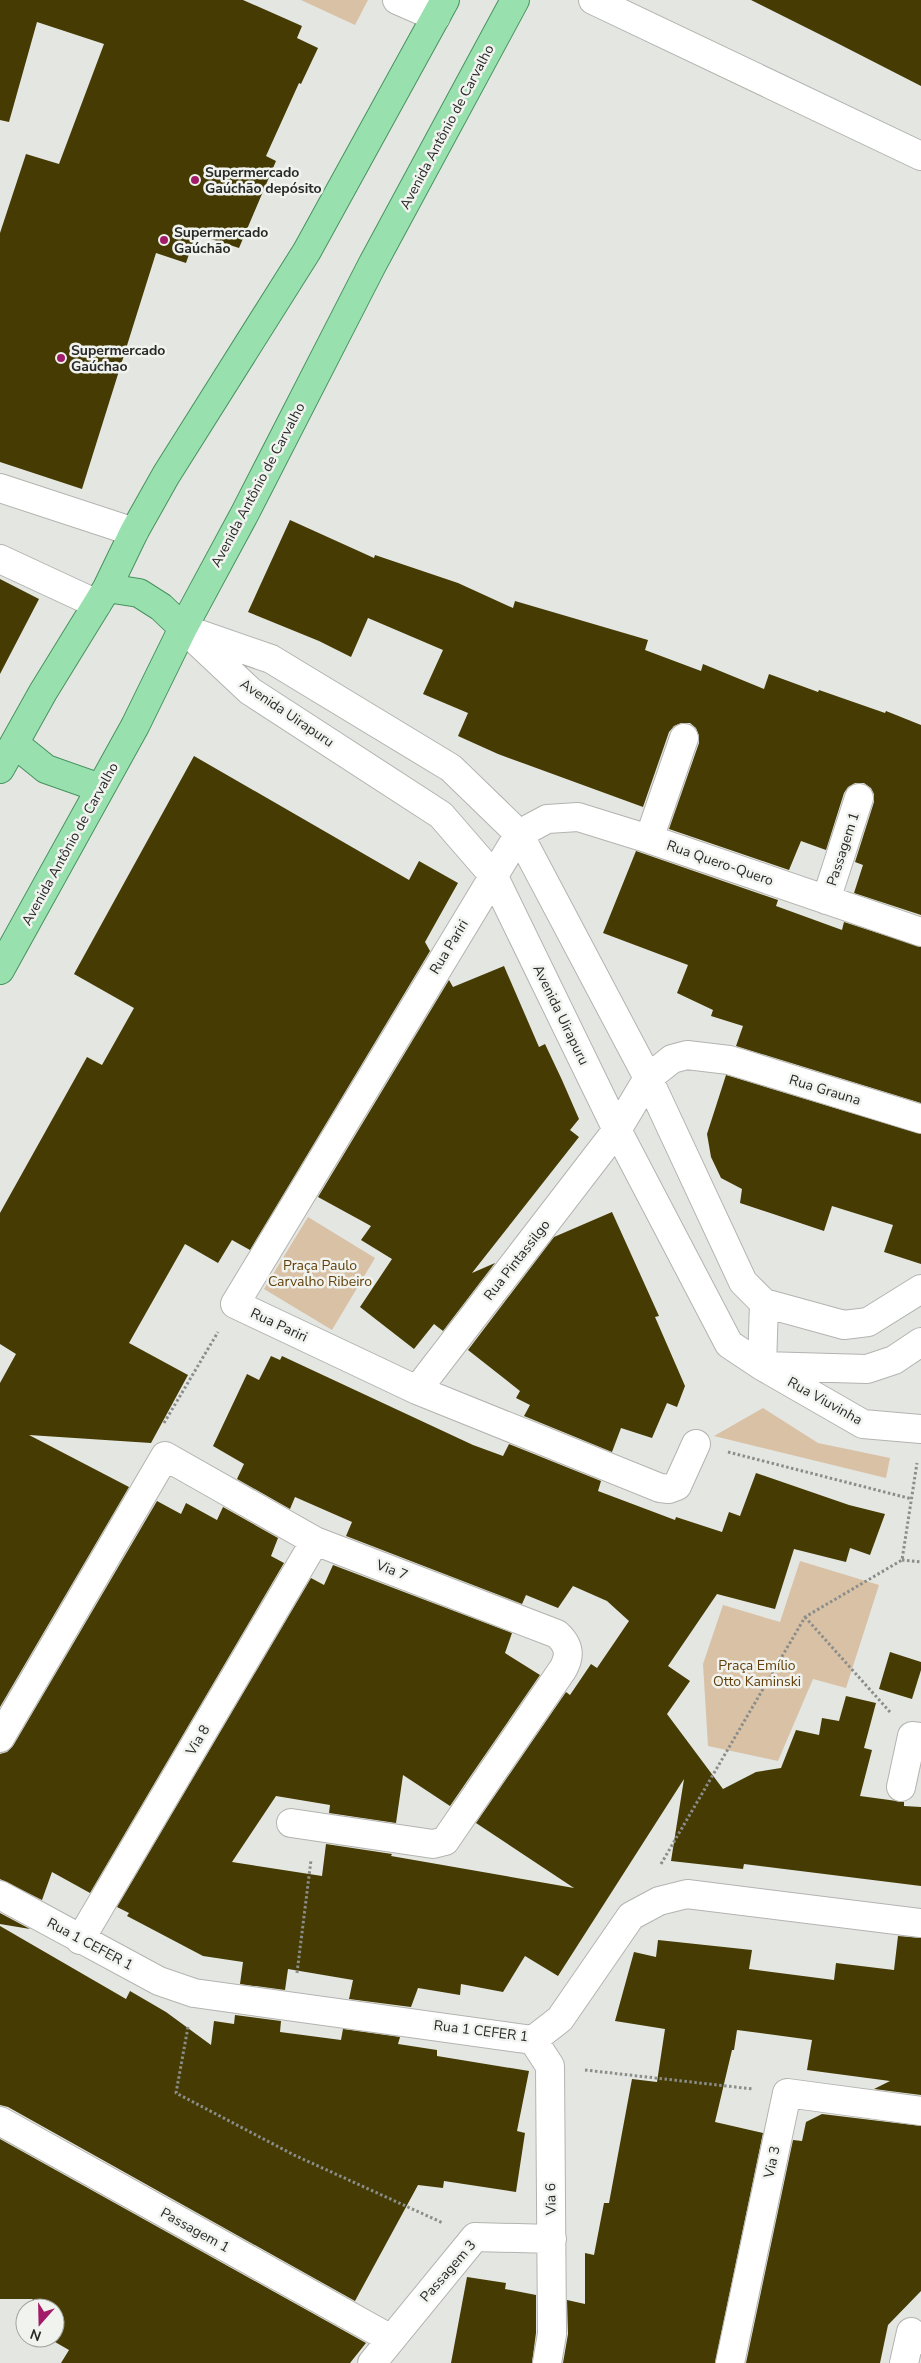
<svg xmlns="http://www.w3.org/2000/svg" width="921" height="2363" font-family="'Nunito Sans',sans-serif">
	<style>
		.green { fill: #d9c1a5 }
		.building { fill: #453b03 }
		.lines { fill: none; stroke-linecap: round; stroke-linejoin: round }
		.minor-casing { stroke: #b3b4b0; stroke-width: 30 }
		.major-casing { stroke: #46935d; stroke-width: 30 }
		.path { stroke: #8b8d8a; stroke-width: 3; stroke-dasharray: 2.5 2.5; stroke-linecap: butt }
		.minor { stroke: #fff; stroke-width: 28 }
		.major { stroke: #99e0af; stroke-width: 28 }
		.poi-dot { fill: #a21b68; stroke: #f1f3ef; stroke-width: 2 }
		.labels { text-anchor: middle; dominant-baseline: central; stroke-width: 5; stroke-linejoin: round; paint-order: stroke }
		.street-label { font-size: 14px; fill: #292a28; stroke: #f1f3ef }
		.poi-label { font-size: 14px; font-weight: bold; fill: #292a28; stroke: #f1f3ef; text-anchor: start }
		.park-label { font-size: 14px; fill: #623f0a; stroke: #f1f3ef }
	</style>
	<rect width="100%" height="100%" fill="#e4e6e2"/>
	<path class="green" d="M301,0H368L355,25Z
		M308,1217L375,1258L332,1330L264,1289Z
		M763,1408L818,1443L890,1458L886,1478L714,1436Z
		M800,1561L879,1585L846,1688L813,1679L778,1761L708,1746L703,1664L723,1605L780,1622Z"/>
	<path class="building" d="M0,0H243L302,26L297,38L318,48L301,84L299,83L266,156L276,161L239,248L196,234L186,263L156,253L82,489L0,462V233L26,154L59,164L104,44L37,22L9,122L0,120Z
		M751,0H921V86L835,42Z
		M290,520L374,558L375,555L458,583L513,608L515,601L648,640L645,650L701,671L703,664L764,689L769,674L818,692L819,690L885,713L886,711L921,725V915L854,893L863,865L855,862L874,802V794L871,788L864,783H855L848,787L844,793L826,850L801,841L789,870L669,829L699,743V736L696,728L690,723H681L674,726L669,732L643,807L498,754L458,736L468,713L423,694L443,650L368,618L351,657L319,641L248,612Z
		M0,579L39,599L0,674Z
		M194,756L409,880L419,861L458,883L425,942L430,951L250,1250L232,1240L218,1263L185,1244L129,1343L188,1375L151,1443L29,1435L129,1487L0,1707V1383L16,1354L0,1344V1213L87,1057L102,1065L134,1008L74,974Z
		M636,851L778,900L776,906L842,930L844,922L921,947V1103L736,1046L743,1026L711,1016L713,1010L677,993L688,965L603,933Z
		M504,966L539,1047L545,1044L562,1080L579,1119L570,1130L579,1137L472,1273L495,1263L443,1331L434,1324L414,1349L360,1307L392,1259L361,1240L371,1226L318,1197L449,980L453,987Z
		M726,1075L921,1134V1264L884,1252L893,1225L832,1206L824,1231L740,1203L742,1189L721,1178L711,1157L707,1134Z
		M612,1212L659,1316L655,1317L685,1386L677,1407L667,1403L652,1438L621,1428L612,1452L524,1416L530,1405L516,1398L520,1391L468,1350L554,1237Z
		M271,1356L280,1360L282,1356L473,1445L503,1456L509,1444L601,1481L598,1491L675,1520L676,1517L722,1532L729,1512L740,1516L756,1473L849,1505L885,1514L870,1555L850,1548L846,1562L794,1549L775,1609L717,1594L668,1666L690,1681L667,1714L723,1789L756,1772L781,1768L796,1730L819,1735L822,1718L839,1721L846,1696L876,1703L864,1748L872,1750L860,1796L904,1802V1806L921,1807V1886L744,1864L743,1869L671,1861L684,1779L558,1976L525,1956L503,1992L461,1984L460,1995L418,1988L411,2007L349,1999L353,1980L288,1969L285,1990L240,1984L243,1962L203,1956L127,1916L129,1913L117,1907L311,1578L324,1585L333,1565L512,1633L505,1653L540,1675L450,1806L403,1775L396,1823L329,1813L330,1805L276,1796L232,1862L322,1876L326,1844L392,1854L391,1856L574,1888L476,1823L566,1692L570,1695L591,1664L597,1668L629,1621L607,1601L573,1586L558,1608L526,1595L522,1604L346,1536L352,1522L295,1497L290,1509L237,1479L244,1464L213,1446L247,1374L259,1380Z
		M157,1501L181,1514L186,1503L217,1520L223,1507L278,1538L271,1556L284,1563L90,1893L52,1872L42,1900L0,1879V1754L7,1752L13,1746Z
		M890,1652L921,1662V1670L912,1699L879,1689Z
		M0,1913L30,1929L0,1924Z
		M0,1926L126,1999L130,1991L166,2012L211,2045L214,2021L234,2024L235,2015L281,2021L280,2032L341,2040L343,2029L400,2037L398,2044L437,2050V2056L529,2071L517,2131L525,2133L516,2192L444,2181L443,2188L418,2185L355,2301L8,2107L0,2105Z
		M898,1936L921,1938V2095L874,2089L890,2081L807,2070L812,2040L737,2030L734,2050H732L715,2122L763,2133L715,2363H563L568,2334L567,2300L585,2304V2253L594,2255L604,2203H609L632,2079L657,2082L665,2029L615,2021L634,1952L656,1957L658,1940L752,1950L749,1969L834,1980L836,1963L894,1970Z
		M822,2114L921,2126V2291L888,2325L880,2363H746L793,2140L802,2141L806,2122Z
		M0,2139L366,2343L350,2363H61L69,2350L55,2342L58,2336L55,2334V2308H27L33,2299H0Z
		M467,2277L506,2283L505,2289L536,2295V2333L532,2363H451Z"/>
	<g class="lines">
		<defs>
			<path id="minor" d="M397,0L436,17
				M593,0L921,156
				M0,488L134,532
				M0,559L97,604
				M183,628L250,691L441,815L493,875L617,1130L729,1344L762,1366L867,1369L894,1360L921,1342
				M193,632L271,659L451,768L519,834L648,1078L743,1282L764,1303L844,1325L868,1322L921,1289
				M649,839L684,738
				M826,900L859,798
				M764,1303L762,1366L863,1424L921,1429
				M417,1390L617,1130L648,1078L672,1059L687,1055L729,1060L921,1119
				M696,1444L677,1486L669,1489L660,1488L417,1390L235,1304L519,834L547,819L578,817L649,839L921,932
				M0,1738L165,1456L315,1541L557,1634C569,1645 571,1655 563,1669L445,1841L433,1844L291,1823
				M901,1787L912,1736L921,1737
				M0,1895L159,1981L194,1993L533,2040L560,2019L631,1916L659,1901L687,1894L921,1923
				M80,1940L315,1541
				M533,2040L550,2066L552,2334L547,2363
				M0,2121L391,2339
				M372,2363L475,2237L552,2239
				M730,2363L787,2093L921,2111
				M904,2363L911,2332L921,2340"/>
			<path id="major" d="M107,588L139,593L161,607L183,628
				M15,744L46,769L100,788
				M0,769L43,692L107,588L134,532L166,475L307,251L445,0
				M0,970L135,726L183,628L245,513L372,265L515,0"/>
		</defs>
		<use href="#minor" class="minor-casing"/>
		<use href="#major" class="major-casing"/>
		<path class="path" d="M164,1423L218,1332
			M728,1452L912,1499
			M902,1560L921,1562
			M805,1617L890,1712
			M661,1864L805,1617L902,1560L917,1463
			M297,1973L311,1860
			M188,2027L176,2093L294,2155L443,2223
			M585,2070L753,2089"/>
		<use href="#minor" class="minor"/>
		<use href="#major" class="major"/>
	</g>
	<g class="poi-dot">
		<circle cx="195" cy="180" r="5"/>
		<circle cx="164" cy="240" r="5"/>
		<circle cx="61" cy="358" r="5"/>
	</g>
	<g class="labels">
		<g class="street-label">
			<text transform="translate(447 127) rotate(-62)">Avenida Antônio de Carvalho</text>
			<text transform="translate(258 485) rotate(-62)">Avenida Antônio de Carvalho</text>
			<text transform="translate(287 713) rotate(34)">Avenida Uirapuru</text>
			<text transform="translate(70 844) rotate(-61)">Avenida Antônio de Carvalho</text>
			<text transform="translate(843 849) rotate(-72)">Passagem 1</text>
			<text transform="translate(720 863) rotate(19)">Rua Quero-Quero</text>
			<text transform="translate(449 947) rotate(-59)">Rua Pariri</text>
			<text transform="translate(561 1015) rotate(64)">Avenida Uirapuru</text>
			<text transform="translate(825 1090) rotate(17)">Rua Grauna</text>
			<text transform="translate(517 1260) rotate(-52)">Rua Pintassilgo</text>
			<text transform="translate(279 1325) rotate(25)">Rua Pariri</text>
			<text transform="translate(825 1401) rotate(29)">Rua Viuvinha</text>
			<text transform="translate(392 1570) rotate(21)">Via 7</text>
			<text transform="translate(198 1740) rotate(-59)">Via 8</text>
			<text transform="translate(90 1944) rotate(28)">Rua 1 CEFER 1</text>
			<text transform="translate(481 2031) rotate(7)">Rua 1 CEFER 1</text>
			<text transform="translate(772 2162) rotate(-78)">Via 3</text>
			<text transform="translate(551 2199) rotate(-91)">Via 6</text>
			<text transform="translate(195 2230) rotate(29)">Passagem 1</text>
			<text transform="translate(448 2271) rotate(-49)">Passagem 3</text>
		</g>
		<g class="poi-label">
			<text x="205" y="172">Supermercado<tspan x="205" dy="16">Gaúchão depósito</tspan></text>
			<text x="174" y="232">Supermercado<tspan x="174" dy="16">Gaúchão</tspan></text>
			<text x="71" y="350">Supermercado<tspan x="71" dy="16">Gaúchao</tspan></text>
		</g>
		<g class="park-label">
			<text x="320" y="1265">Praça Paulo<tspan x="320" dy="16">Carvalho Ribeiro</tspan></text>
			<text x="757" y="1665">Praça Emílio<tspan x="757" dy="16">Otto Kaminski</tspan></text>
		</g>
	</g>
	<g transform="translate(40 2323) rotate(200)"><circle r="24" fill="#f1f3ef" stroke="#a1a39f"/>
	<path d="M0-4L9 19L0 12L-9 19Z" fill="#a21b68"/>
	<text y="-8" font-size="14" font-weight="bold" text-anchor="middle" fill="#292a28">N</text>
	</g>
</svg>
